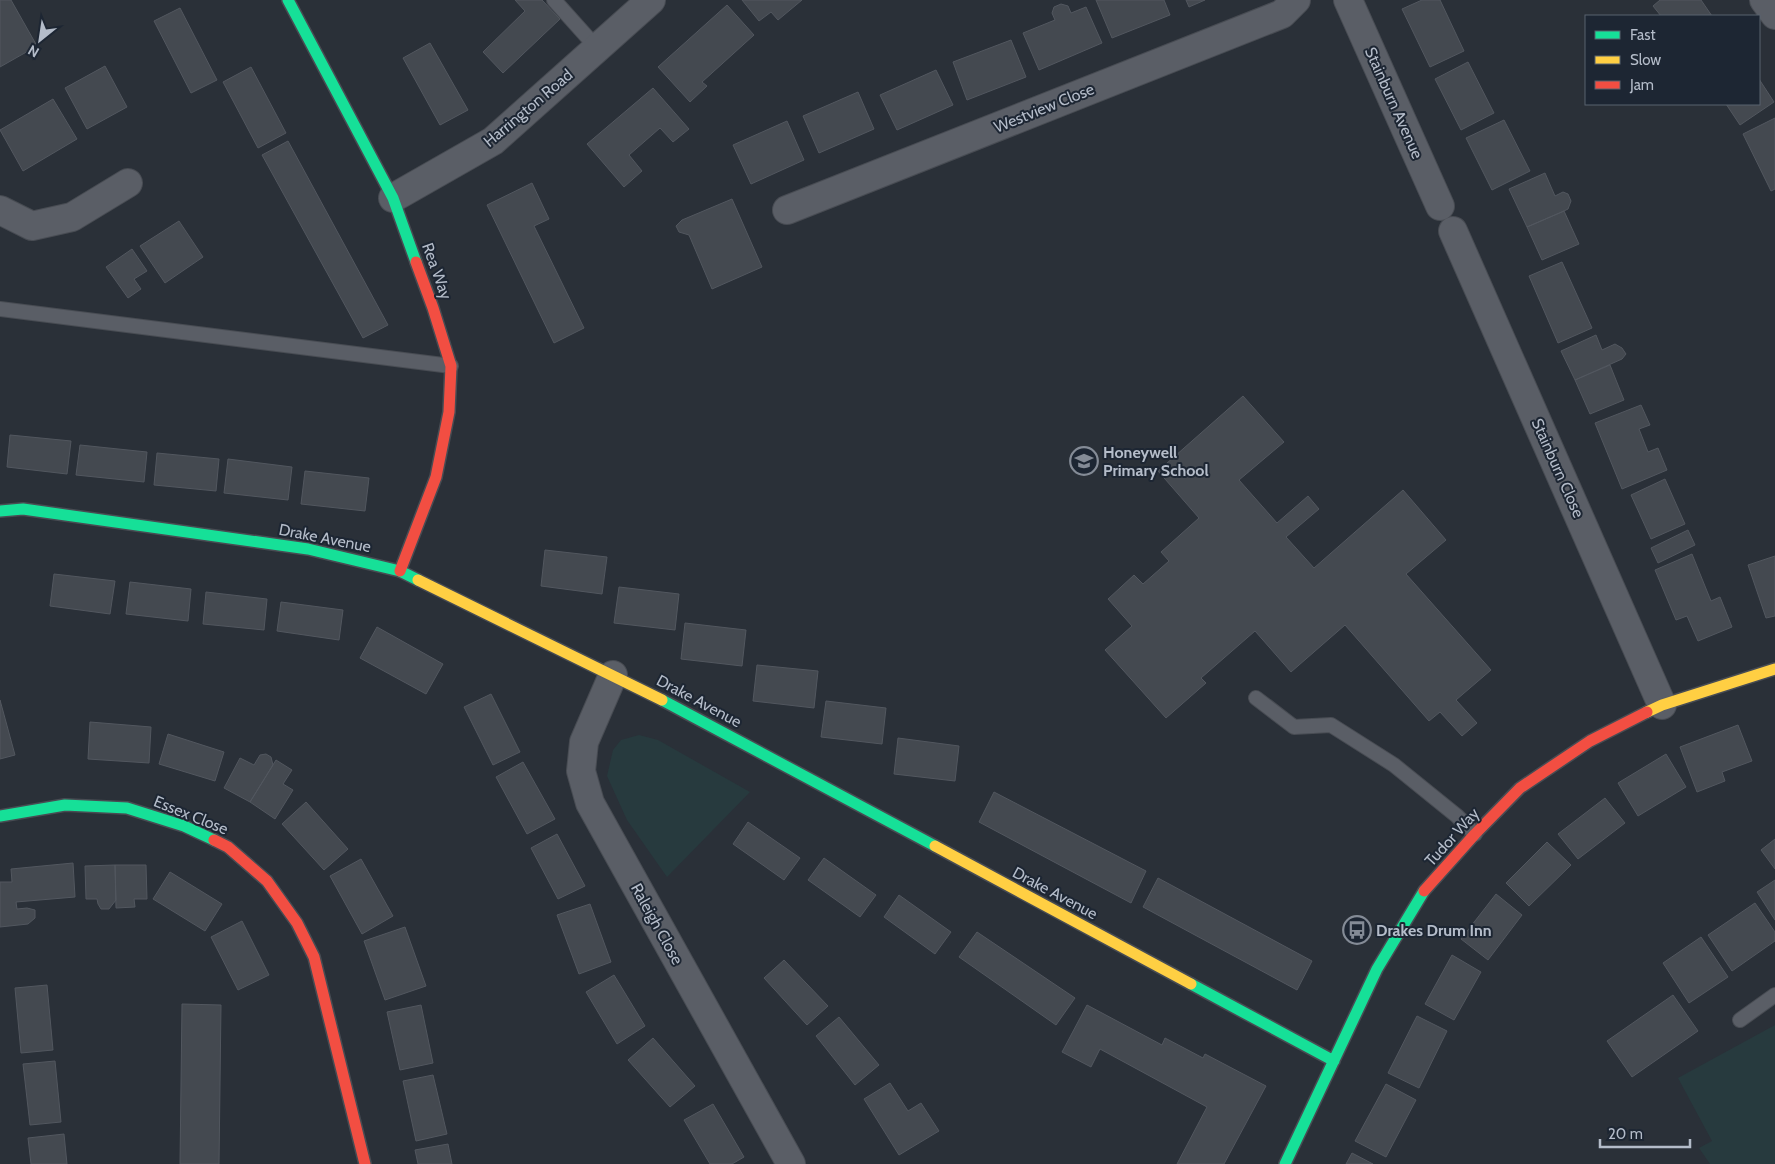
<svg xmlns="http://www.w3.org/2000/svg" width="1775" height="1164" font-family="Cabin,sans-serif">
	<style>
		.green { fill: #273a3e }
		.building { fill: #444950; stroke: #52575f }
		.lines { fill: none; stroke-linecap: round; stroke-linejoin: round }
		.lane-casing { stroke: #484c53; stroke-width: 16 }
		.street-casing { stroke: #484c53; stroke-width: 30 }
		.fast-casing { stroke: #484c53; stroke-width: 14 }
		.slow-casing { stroke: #484c53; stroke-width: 14 }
		.jam-casing { stroke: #484c53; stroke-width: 14 }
		.lane { stroke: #5a5e66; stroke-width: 14 }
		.street { stroke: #5a5e66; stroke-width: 28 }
		.fast { stroke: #16e098; stroke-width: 11 }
		.slow { stroke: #ffcf43; stroke-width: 11 }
		.jam { stroke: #f24e42; stroke-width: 11 }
		.labels { text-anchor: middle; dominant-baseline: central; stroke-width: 4; stroke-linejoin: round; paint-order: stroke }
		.street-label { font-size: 16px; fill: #b4bcc9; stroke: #1d2633 }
		.poi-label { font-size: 16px; font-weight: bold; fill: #b4bcc9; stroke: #1d2633; text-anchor: start }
	</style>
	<rect width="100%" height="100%" fill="#2a3038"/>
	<path class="green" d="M639,735L658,740L750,792L667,877L627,820L607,776L613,750L621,740Z
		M1775,1025V1164H1710L1699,1148L1712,1141L1678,1078Z"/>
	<path class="building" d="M0,0H11L37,46L0,67Z
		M515,0H542L560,19L503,73L483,52L525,11Z
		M742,0H802L778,20L771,12L759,21Z
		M1096,0H1164L1170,15L1112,38Z
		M1186,0H1205L1189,7Z
		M1422,0H1440L1464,51L1430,67L1402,9Z
		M1660,0H1701L1712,16H1661L1653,6Z
		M1061,4L1068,6L1071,13L1086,7L1102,43L1039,70L1023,33L1055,20L1052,13L1054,7Z
		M727,5L754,35L702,82L707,86L690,102L658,67Z
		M180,8L217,80L191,93L154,21Z
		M1011,40L1026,77L967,100L953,62Z
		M430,43L468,110L440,125L403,58Z
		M1468,62L1494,113L1461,130L1435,79Z
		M105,66L127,107L87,129L65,88Z
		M251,67L286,133L258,148L223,82Z
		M936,70L953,105L897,130L880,95Z
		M1759,79L1774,102L1740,125L1726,104H1759Z
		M653,88L689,129L673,142L660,128L629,155L642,171L624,187L587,144Z
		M858,92L874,129L819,153L803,116Z
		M53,99L77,139L23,171L0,130Z
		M1775,118V189L1771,191L1743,134Z
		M1504,120L1530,171L1492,190L1466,138Z
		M787,121L804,160L751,184L733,145Z
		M288,141L388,325L363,338L262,155Z
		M1545,173L1555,196L1563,192L1568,194L1571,201L1568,209L1564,211L1527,227L1509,189Z
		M532,183L549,219L534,226L584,328L554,343L487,205Z
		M732,199L762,267L712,289L689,235L679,232L676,226L682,220Z
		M1564,211L1579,244L1542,260L1527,227Z
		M179,221L203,257L165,283L140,246Z
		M132,249L147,271L134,279L141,289L128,298L106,267Z
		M1562,262L1592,328L1558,343L1529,276Z
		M1596,335L1602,350L1615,344L1622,348L1626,354L1622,359L1575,380L1561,351Z
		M1610,365L1624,400L1590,414L1575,380Z
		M1243,396L1284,442L1239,480L1277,523L1308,496L1319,509L1286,537L1314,568L1403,490L1446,540L1406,574L1491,670L1456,700L1477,723L1462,736L1440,712L1429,721L1345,625L1291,672L1255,631L1201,678L1206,683L1166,718L1105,650L1132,626L1108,599L1134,575L1143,584L1169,561L1161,552L1199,518L1158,471Z
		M1641,405L1650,425L1639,429L1648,452L1658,448L1667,470L1622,489L1595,423Z
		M10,435L71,441L67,474L7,467Z
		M80,445L147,452L144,482L76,475Z
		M157,453L219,459L216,491L154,485Z
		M228,459L292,467L288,500L224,493Z
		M305,471L369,478L365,511L301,504Z
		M1665,479L1685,524L1651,539L1631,495Z
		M1688,530L1695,545L1658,563L1651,548Z
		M545,550L607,557L602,594L541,586Z
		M1692,554L1711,601L1720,597L1732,627L1698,641L1687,616L1676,620L1655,570Z
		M1775,556V616L1766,618L1748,565Z
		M54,574L115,581L110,614L50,606Z
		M130,582L191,589L188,621L126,614Z
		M619,587L679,594L675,630L614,623Z
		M206,592L267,599L264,630L203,624Z
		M281,602L343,610L339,640L277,631Z
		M685,623L746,630L742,666L681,659Z
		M377,627L443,664L426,694L360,658Z
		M757,665L818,671L814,708L753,701Z
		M491,694L520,752L493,765L464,707Z
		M0,700L15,755L0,759Z
		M826,701L886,708L882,744L821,737Z
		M90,722L151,727L149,763L88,759Z
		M1738,725L1752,761L1722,772L1725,781L1697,792L1680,747Z
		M168,734L224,752L215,781L159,764Z
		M898,738L959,746L955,781L894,774Z
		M266,754L271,757L273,765L250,802L224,788L240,758L254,765L260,755Z
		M1666,754L1686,787L1638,816L1618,783Z
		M276,760L292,770L283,784L293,790L275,819L250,802Z
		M523,762L555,819L527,834L496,777Z
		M994,792L1146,871L1131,903L979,822Z
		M1605,798L1625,823L1578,859L1558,834Z
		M306,802L348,849L324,870L282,824Z
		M748,822L800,858L784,880L733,844Z
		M557,834L585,886L558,899L531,848Z
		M1775,839V869L1761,850Z
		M1547,842L1571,865L1529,906L1506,883Z
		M824,858L876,895L860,917L808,880Z
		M361,859L393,916L362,934L330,876Z
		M73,863L75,897L16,902L17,909L27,908L35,910V918L28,924L0,927V882H12L11,869Z
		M115,865L116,900L109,909H101L98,904L97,899H86L85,866Z
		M115,865H146L147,899H134L135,907L116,908Z
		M170,872L222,904L205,931L153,899Z
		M1158,878L1312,961L1297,990L1143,907Z
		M1775,880V920L1757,892Z
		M1496,894L1522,915L1488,960L1461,939Z
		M899,895L951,932L935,954L884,917Z
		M1755,903L1775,932V941L1732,971L1708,935Z
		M590,904L611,962L579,974L557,915Z
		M242,921L269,975L238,990L211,937Z
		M405,927L426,986L385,1000L364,941Z
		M977,932L1075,998L1056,1025L959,957Z
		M1701,937L1728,977L1689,1003L1663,963Z
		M1452,955L1481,972L1454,1020L1425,1004Z
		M784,960L828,1006L807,1025L764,978Z
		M614,975L645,1026L617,1044L586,992Z
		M47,985L53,1050L21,1053L15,988Z
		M1673,995L1698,1031L1632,1077L1607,1041Z
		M182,1004L221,1005L219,1164H180Z
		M421,1005L433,1063L400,1070L387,1012Z
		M1087,1005L1162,1045L1165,1038L1203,1058L1205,1054L1266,1086L1224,1164H1177L1207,1107L1100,1049L1091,1067L1062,1052Z
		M1417,1016L1447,1031L1419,1088L1388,1073Z
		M839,1017L879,1065L855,1085L816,1036Z
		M653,1038L695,1086L670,1107L628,1060Z
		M55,1061L61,1122L30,1125L23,1064Z
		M433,1075L447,1134L416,1141L403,1081Z
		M890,1083L908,1111L921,1103L939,1131L899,1155L864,1099Z
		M1386,1084L1416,1100L1386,1157L1355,1141Z
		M713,1104L744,1157L732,1164H710L684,1120Z
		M64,1134L67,1164H31L28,1138Z
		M448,1144L452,1164H418L415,1150Z
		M1352,1153L1373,1164H1346Z"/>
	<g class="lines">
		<defs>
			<path id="lane" d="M554,0L597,48
				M0,309L451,366
				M1256,698L1294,727L1331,725L1394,765L1457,816L1475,834
				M1740,1020L1775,995"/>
			<path id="street" d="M1348,0L1440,206
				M1764,0L1775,15
				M393,198L493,141L651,0
				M0,210L32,226L72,217L128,183
				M787,210L1282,14L1296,0
				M1453,231L1662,705
				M613,675L584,742L581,771L590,803L791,1164"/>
			<path id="fast" d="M288,0L393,198L416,262
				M0,511L23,509L308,549L400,571L418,580
				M662,700L935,846
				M0,816L65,805L127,808L184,826L214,840
				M1191,984L1334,1061
				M1285,1164L1377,969L1424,891"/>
			<path id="slow" d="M418,580L662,700
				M1647,712L1662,705L1775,669
				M935,846L1191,984"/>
			<path id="jam" d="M400,571L436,477L449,412L451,366L433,308L416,262
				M214,840L228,847L267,881L297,923L314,957L365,1164
				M1424,891L1475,834L1520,788L1590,741L1647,712"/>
		</defs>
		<use href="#lane" class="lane-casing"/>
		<use href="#street" class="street-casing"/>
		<use href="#fast" class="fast-casing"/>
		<use href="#slow" class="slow-casing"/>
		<use href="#jam" class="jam-casing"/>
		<use href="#lane" class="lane"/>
		<use href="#street" class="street"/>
		<use href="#fast" class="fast"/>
		<use href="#slow" class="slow"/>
		<use href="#jam" class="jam"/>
	</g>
	<defs>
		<symbol id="school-ring" viewBox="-11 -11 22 22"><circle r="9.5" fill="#1d2633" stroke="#848b96" stroke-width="1.5"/><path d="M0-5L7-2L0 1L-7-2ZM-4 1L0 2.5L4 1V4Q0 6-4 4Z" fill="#848b96"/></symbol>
		<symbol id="bus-ring" viewBox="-11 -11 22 22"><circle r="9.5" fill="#1d2633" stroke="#848b96" stroke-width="1.5"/><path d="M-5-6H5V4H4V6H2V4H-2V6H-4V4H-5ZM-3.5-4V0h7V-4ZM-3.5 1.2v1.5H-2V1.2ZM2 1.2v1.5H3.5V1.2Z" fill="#848b96"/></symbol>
	</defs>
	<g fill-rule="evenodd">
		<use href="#school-ring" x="1068" y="445" width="32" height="32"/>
		<use href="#bus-ring" x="1341" y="914" width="32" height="32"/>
	</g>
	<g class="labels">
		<g class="street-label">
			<text transform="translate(1394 103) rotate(66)">Stainburn Avenue</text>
			<text transform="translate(528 108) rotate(-40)">Harrington Road</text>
			<text transform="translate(1044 108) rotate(-22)">Westview Close</text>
			<text transform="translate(437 271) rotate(70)">Rea Way</text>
			<text transform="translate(1558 468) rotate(66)">Stainburn Close</text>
			<text transform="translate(325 538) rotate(11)">Drake Avenue</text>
			<text transform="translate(699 701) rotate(28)">Drake Avenue</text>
			<text transform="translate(191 815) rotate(22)">Essex Close</text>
			<text transform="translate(1452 837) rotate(-48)">Tudor Way</text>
			<text transform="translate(1055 893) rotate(28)">Drake Avenue</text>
			<text transform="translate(657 924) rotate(61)">Raleigh Close</text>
		</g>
		<g class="poi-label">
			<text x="1103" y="452">Honeywell<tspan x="1103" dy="18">Primary School</tspan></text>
			<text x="1376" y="930">Drakes Drum Inn</text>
		</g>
	</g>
	<rect x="1585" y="15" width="175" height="90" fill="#1d2633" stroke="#59626f"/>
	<rect x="1595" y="31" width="25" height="8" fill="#16e098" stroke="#59626f"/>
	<text x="1630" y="40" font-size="15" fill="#b4bcc9">Fast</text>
	<rect x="1595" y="56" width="25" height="8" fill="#ffcf43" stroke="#59626f"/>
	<text x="1630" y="65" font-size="15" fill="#b4bcc9">Slow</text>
	<rect x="1595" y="81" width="25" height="8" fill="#f24e42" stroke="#59626f"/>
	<text x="1630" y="90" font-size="15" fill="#b4bcc9">Jam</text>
	<g transform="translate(40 40) rotate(210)" stroke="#1d2633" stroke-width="4" paint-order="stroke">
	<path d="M0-4L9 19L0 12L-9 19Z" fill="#b4bcc9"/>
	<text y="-8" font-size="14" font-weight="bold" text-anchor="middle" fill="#b4bcc9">N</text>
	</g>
	<path d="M1600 1139v8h90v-8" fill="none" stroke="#b4bcc9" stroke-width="2.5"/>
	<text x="1608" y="1139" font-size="15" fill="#b4bcc9" stroke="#1d2633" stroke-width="4" paint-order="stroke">20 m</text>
</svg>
